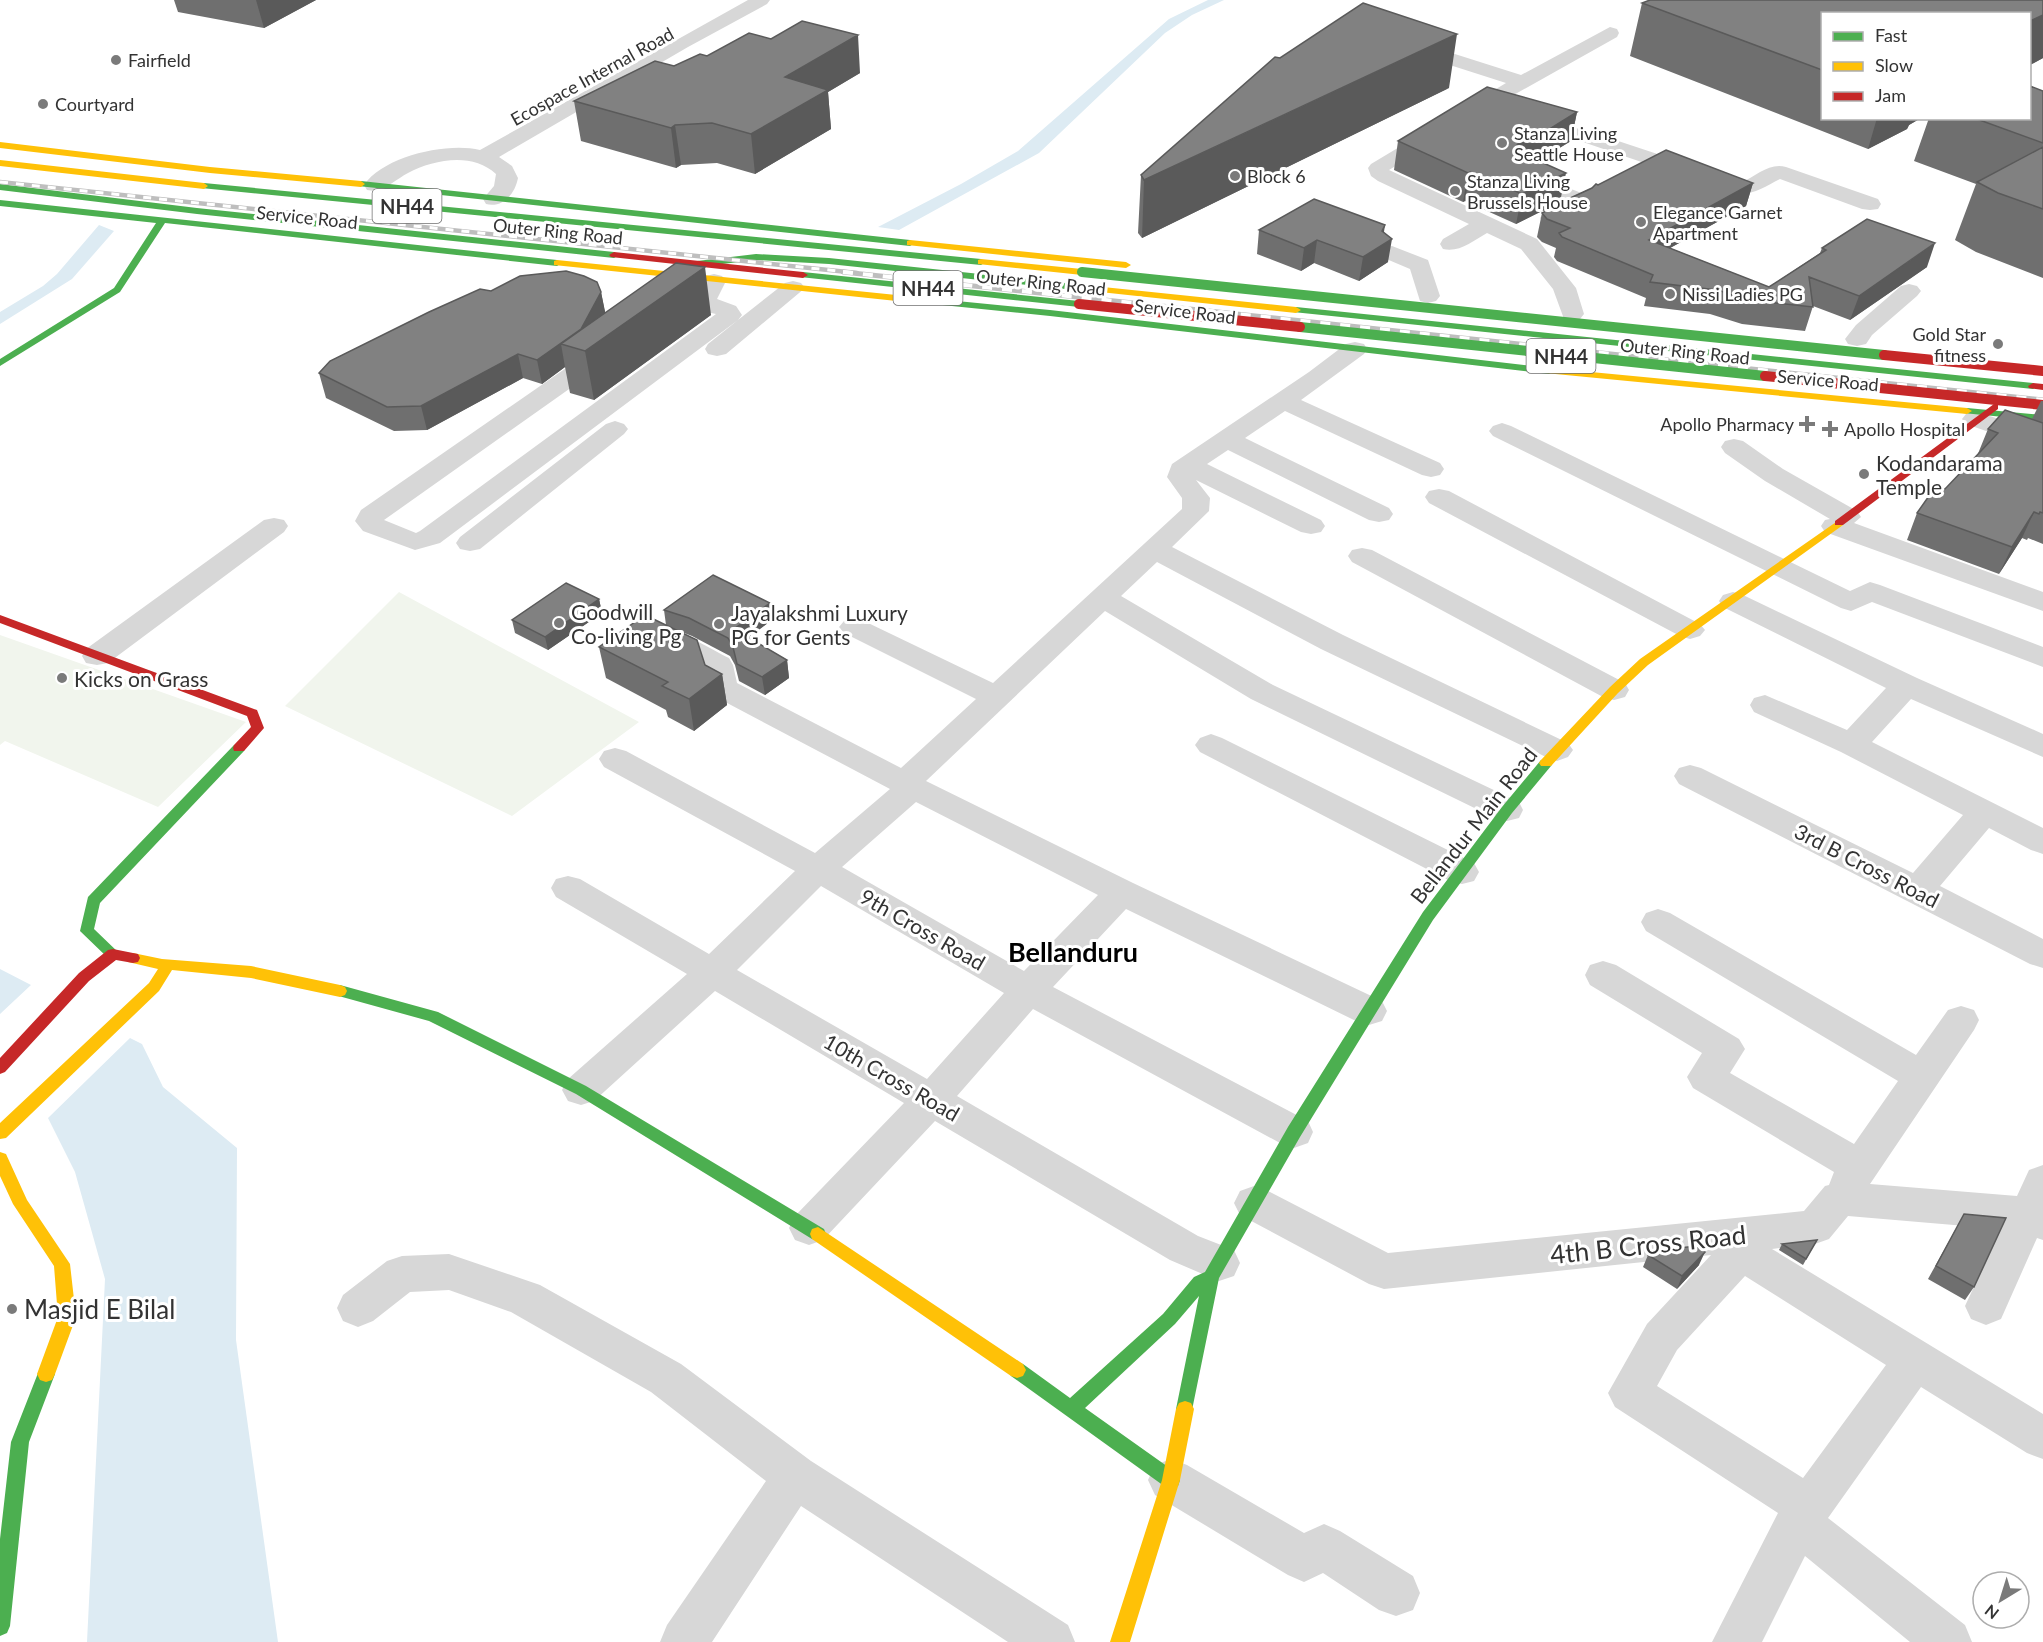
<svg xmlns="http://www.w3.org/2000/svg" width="2043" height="1642" font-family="Lato,sans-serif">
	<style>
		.green { fill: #f1f5ed }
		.water { fill: #ddebf3 }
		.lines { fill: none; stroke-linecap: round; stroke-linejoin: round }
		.street { fill: #d7d7d7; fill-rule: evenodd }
		.fast { fill: #4caf50; fill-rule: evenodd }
		.slow { fill: #ffc107; fill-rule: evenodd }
		.jam { fill: #c62828; fill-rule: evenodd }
		.rail-far1-casing { stroke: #bebebe; stroke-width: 4.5 }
		.rail-casing { stroke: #bebebe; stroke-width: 5 }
		.rail-far1 { stroke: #fff; stroke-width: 3; stroke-dasharray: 8; stroke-linecap: butt }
		.rail { stroke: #fff; stroke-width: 4; stroke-dasharray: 10; stroke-linecap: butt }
		.fast-bridge-far1 { stroke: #4caf50; stroke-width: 8 }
		.fast-bridge { stroke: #4caf50; stroke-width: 10 }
		.jam-bridge { stroke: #c62828; stroke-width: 10 }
		.wall { fill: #6f6f6f }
		.shaded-wall { fill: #5a5a5a }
		.building { fill: #818181; stroke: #5a5a5a; stroke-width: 1.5 }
		.poi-dot { fill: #7a7a7a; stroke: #fff; stroke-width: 2 }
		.labels { text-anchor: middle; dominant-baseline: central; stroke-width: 6; stroke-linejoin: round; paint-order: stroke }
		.far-poi-label { font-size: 18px; fill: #333; stroke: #fff; text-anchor: start }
		.far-street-label { font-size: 18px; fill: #333; stroke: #fff }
		.shield { fill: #fff; stroke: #707070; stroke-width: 1.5 }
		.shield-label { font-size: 20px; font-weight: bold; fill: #333 }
		.poi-label { font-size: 21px; fill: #333; stroke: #fff; text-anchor: start }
		.street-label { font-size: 21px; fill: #333; stroke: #fff }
		.near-street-label { font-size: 26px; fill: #333; stroke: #fff }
		.near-poi-label { font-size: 26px; fill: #333; stroke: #fff; text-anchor: start }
		.district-label { font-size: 27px; font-weight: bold; fill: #000; stroke: #fff }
	</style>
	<rect width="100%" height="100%" fill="#fff"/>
	<path class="green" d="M399,592L639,722L512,816L285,706Z
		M0,635L246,722L158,807L5,741L0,745Z"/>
	<path class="water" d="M1208,0H1224L1192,15L1165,33L1039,153L899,230L878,227L961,184L1018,151L1169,19Z
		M99,225L114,231L72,279L0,324V312L43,286L57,274Z
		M0,969L31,985L0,1014Z
		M130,1038L142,1044L163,1087L237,1148L236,1340L278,1642H87L105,1279L75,1172L48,1118Z"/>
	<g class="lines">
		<path class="street" d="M748,0H770L767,4L688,47L499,157L512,166L518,178C515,194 503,208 486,204L483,199L494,186L496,174C473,152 434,159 408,173C397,179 387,188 375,191L367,190L364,185C384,156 447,142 480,150Z
			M1610,27L1617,29L1619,33L1617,37L1487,110L1389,170L1537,239L1576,288L1584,314L1580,319L1572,321L1564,319L1553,289L1521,249L1487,233C1473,241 1459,253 1443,249L1440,244L1443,239L1469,224L1378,181L1371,176L1368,168L1371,164L1506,83L1403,50L1401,46L1403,42H1417L1521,75Z
			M1528,114L1597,134L1742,182C1756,176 1770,162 1786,167L1878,199L1881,204L1878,209L1870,210L1862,209L1780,179C1764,187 1751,197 1732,193L1583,142L1521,124L1518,120L1521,116Z
			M1523,170L1589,196L1592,201L1589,206C1575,214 1560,227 1543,223L1540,218L1543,213L1564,202L1516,180L1512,176L1516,172Z
			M1392,246L1428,260L1440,296L1436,301L1428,303L1420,301L1410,269L1384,258L1381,253L1384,248Z
			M714,274L722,276L726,281L717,299L736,306L742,315L738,320L785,283L793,281L801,283L805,288L726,354L717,356L708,354L705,349L708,344L738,320L440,543L415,550L363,531L355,521L361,510L595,348L604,346L613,348L616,353L613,358L384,520L416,533L420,531L716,314L689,308L668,314L660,312L656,307L668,298L696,294L706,276Z
			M1909,284L1917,286L1921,291L1917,296L1872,335L1866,344L1857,346L1848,344L1845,339L1856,325L1901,286Z
			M1355,342L1364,344L1367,349L1364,354L1301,400L1440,463L1444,469L1440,475L1431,477L1422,475L1285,411L1245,438L1389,508L1393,514L1389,520L1379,522L1369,520L1228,450L1207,464L1321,520L1325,526L1321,532L1311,534L1301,532L1196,480L1210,498L1209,511L1172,547L1343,635L1568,743L1573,750L1568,757L1557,761L1546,757L1321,649L1157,562L1121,596L1273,685L1519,802L1523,810L1519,818L1507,821L1495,818L1251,699L1105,611L926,781L1133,883L1382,1001L1387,1011L1382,1021L1369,1025L1356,1021L1126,909L1053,987L1308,1121L1313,1132L1308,1143L1294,1148L1280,1143L1033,1009L957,1096L1198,1236L1234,1250L1240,1263L1234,1276L1219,1281L1170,1260L935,1121L823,1240L809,1245L795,1240L789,1228L795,1216L904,1103L715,991L594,1101L581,1105L568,1101L562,1090L568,1079L687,974L556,897L551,888L556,879L568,876L580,879L709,954L795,871L604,767L599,759L604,751L615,748L626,751L815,853L890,789L712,695L708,688L704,670L653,645L648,638L653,631C677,625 707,648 729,658L733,665L737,683L901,768L976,699L844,633L839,627L844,621L854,618L864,621L993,683L1182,509V498L1167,477L1172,464L1309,372L1346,344ZM916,802L1098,895L1024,971L842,867ZM821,886L1004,993L927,1079L737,970Z
			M1975,411L2043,434V451L1966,424L1962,419L1966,414Z
			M615,421L624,424L628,429L624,434L480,549L470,551L460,549L456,543L460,537L606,424Z
			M1502,423L1511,426L1850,591L1870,582L1880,585L2043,647V667L1872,602L1851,611L1841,608L1493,436L1489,431L1493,426Z
			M1734,439L1743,441L1783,469L1857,511L1861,517L1854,523L2043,592V611L1825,532L1821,526L1825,520L1830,519L1765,481L1725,453L1721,447L1725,441Z
			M1439,489L1449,491L1700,624L1705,630L1700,636L1690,639L1680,636L1429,503L1425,497L1429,491Z
			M274,518L284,520L288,526L284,532L108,663L97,665L86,663L82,656L86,649L264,520Z
			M1362,548L1372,550L1625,683L1629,690L1625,697L1614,700L1603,697L1352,562L1348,556L1352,550Z
			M1733,592L1743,595L1917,678L2043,734V757L1911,699L1872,742L2043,828V854L2031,850L1989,828L1940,886L2043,939V968L2030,964L1679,784L1674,776L1679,768L1690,765L1701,768L1913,873L1963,815L1841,752L1754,712L1750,705L1754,698L1765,695L1847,730L1886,688L1723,607L1719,601L1723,595Z
			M1211,734L1222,738L1474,863L1479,872L1474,881L1462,884L1450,881L1200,752L1195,745L1200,738Z
			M1658,909L1670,913L1916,1055L1948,1010L1961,1006L1974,1010L1979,1020L1974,1030L1870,1184L2017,1196L2029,1170L2043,1165V1240L2037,1238L2001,1319L1986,1325L1971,1319L1965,1306L2001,1229L1848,1216L1829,1239L1815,1244L1772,1249L2043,1414V1459L2027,1453L1921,1387L1828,1518L1965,1625L1972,1642H1910L1805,1556L1762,1642H1712L1778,1513L1615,1407L1608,1393L1647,1324L1711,1255L1384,1289L1369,1284L1240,1215L1234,1203L1240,1191L1254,1186L1268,1191L1388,1253L1804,1211L1825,1186L1829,1185L1834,1172L1693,1088L1687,1077L1702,1053L1590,985L1585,975L1590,965L1603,961L1616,965L1739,1039L1745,1049L1730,1073L1854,1144L1898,1081L1646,931L1641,922L1646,913ZM1745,1276L1886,1365L1803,1478L1657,1386L1677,1350Z
			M449,1254L540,1285L681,1364L811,1461L1068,1625L1075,1642H1008L801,1506L712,1642H660L667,1625L766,1481L651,1392L511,1312L449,1290L410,1292L373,1321L358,1327L343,1321L337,1308L343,1295L387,1261L402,1256Z
			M1171,1459L1187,1465L1304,1533L1324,1524L1340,1531L1413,1576L1420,1593L1413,1610L1396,1616L1379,1610L1323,1573L1304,1582L1288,1575L1155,1495L1148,1480L1155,1465Z"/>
		<path class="fast" d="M361,181L910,240L915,243L910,246L358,186V182Z
			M204,183L981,259L986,262L981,265L201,188L200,186Z
			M0,184L197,208L614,252L619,255L614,258L197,214L0,190Z
			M0,200L557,260L562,263L557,266L165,223L120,292L0,366V359L114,288L156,223L0,206Z
			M756,254L829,258L1103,287L1108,290L1103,293L829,264L756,260L697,267L692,264L697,261Z
			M803,272L1079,301L1084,304L1079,307L800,277L798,275Z
			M906,296L1050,310L1549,368L1554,371L1549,374L1050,316L903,301V297Z
			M1296,307L2033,383L2038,386L2033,389L1293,312L1291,310Z
			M1967,408L2043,415V421L1963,413V409Z
			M239,744L245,748L244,751L100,903L94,929L120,954L118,958H108L80,931L88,897L234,745Z
			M1546,759L1551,760L1553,763L1551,766L1512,813L1433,920L1300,1137L1219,1278L1191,1415L1185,1417L1179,1415L1176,1409L1199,1296L1175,1324L1085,1408L1178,1474L1180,1480L1178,1486L1171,1489L1164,1486L1011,1376L1008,1370L1011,1364L1017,1362L1023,1364L1070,1398L1163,1314L1194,1277L1205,1272L1288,1127L1423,912L1502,807L1541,760Z
			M340,985L438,1012L586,1086L824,1229L826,1234L824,1239L818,1241L812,1239L576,1094L429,1021L335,995L333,991L335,987Z
			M46,1366L52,1368L55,1374L29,1442L10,1626L7,1633L0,1636V1539L11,1442L40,1368Z"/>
		<path class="slow" d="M0,142L210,167L361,181L365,184L361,187L210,173L0,148Z
			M0,160L204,183L208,186L204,189L0,166Z
			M910,240L1126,262L1131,265L1126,268L907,245V241Z
			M981,259L1082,269L1087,272L1082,275L978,264V260Z
			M557,260L906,296L911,299L906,302L554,265V261Z
			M1103,287L1296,307L1301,310L1296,313L1100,292L1098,290Z
			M1549,368L1967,408L1972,411L1967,414L1545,373V369Z
			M1839,520L1843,521V525L1648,665L1618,693L1551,766H1541L1539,763L1541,760L1610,687L1640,659Z
			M133,953L162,959L251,966L340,985L345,987L347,991L345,995L340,997L251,978L172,970L159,991L6,1138L0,1139V1123L149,983L158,969L128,962L126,958L128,954Z
			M0,1152L6,1154L27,1200L70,1264L76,1317L55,1374L52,1380L46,1382L40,1380L37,1374L58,1317L54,1266L13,1204L0,1176Z
			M818,1227L1023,1364L1026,1370L1023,1376L1017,1378L1011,1376L812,1239L810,1234L812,1229Z
			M1185,1401L1191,1403L1194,1409L1180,1480L1130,1642H1110L1162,1480L1176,1409L1179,1403Z"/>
		<path class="jam" d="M614,252L803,272L808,275L803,278L611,257L609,255Z
			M2033,383L2043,384V390L2029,388L2028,386Z
			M1994,404L1998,405V409L1843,525H1835V521Z
			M0,615L257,710L264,728L244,751H234L233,748L234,745L251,727L247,716L0,623Z
			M113,949L138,954L140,958L138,962L133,963L116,960L89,981L5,1072L0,1074V1058L79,973L108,950Z"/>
		<defs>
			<path id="rail-far1" d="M0,182L857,273"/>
			<path id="rail" d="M843,272L2043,400"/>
		</defs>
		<use href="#rail-far1" class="rail-far1-casing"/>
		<use href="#rail" class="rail-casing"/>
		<use href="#rail-far1" class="rail-far1"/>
		<use href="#rail" class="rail"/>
		<path class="fast-bridge-far1" d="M1082,272L1096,273"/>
		<path class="fast-bridge" d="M1082,272L1884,355
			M1300,327L1765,376"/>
		<path class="jam-bridge" d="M1079,304L1300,327
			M1884,355L2043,371
			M1765,376L2043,405"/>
	</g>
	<path class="wall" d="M174,0H316L264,28L178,12Z
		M2043,0V58L2030,65V14H1822V118H1921L1909,125L1907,129L1868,149L1630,56L1642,3Z
		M707,56L860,73L828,92L831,129L755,174L717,163L681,165L676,168L581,141L574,101Z
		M1449,88L1142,238L1138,233L1141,175Z
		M2043,91V278L1976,252L1955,240L1976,184L1914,161L1929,118H2030Z
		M1577,112L1571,141L1538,161L1560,202L1516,224L1465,201L1463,202L1394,170L1398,141Z
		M1753,183L1746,206L1670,248L1769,287L1820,253L1822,248L1927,267L1850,320L1813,306L1805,331L1742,324L1710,314L1644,306L1646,298L1557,261L1554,257L1556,248L1542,242L1537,237L1542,213L1544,212V210L1598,185Z
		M1259,230L1384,232L1388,262L1359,281L1314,263L1301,271L1257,254Z
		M491,291L601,292L605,313L711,315L594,400L570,393L565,367L542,384L523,378L427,430L394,431L326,398L319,373Z
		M2041,401H2043V544L2028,538L2027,540L2022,538L1999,574L1907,540L1917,513L1945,489L1977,456L1988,429L2032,419Z
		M599,599L602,613L548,650L515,633L512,620Z
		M770,603L772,620L748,637L787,660L789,678L765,695L739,681L735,665L730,656L692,636L679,631L705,665L722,674L727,705L694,731L668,717L666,710L606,678L599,647L666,625L664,610Z
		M1964,1214L1974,1287L1965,1300L1928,1279Z
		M1817,1240L1803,1265L1779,1250L1782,1244Z
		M1648,1255L1699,1265L1677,1289L1643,1267Z"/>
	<path class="shaded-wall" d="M256,0H316L264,28Z
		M2043,15V58L2030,65V21Z
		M1457,34L1449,88L1142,238L1144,180Z
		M858,35L860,73L828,92L831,129L755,174L751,134L785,77Z
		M1577,112L1571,141L1526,168L1515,147L1521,141Z
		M1877,118H1921L1909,125L1907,129L1868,149Z
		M675,125L681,165L676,168L671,128Z
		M1470,172L1465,201L1463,202L1468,173Z
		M1566,173L1560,202L1516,224L1522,194Z
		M1753,183L1746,206L1643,263L1649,240Z
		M1385,225L1382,245L1392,239L1388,262L1359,281L1363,257L1382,231Z
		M1317,240L1314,263L1301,271L1304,248Z
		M1935,243L1927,267L1850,320L1859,296Z
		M705,267L711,315L594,400L585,351L561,344L565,367L542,384L537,360L601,292L606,316Z
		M518,354L523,378L427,430L421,406Z
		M2034,512L2022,538L1999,574L2012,547Z
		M599,599L602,613L548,650L545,637Z
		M770,603L772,620L736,647L734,629Z
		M787,660L789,678L765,695L762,677Z
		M722,674L727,705L694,731L689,699Z
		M1705,1252L1699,1265L1677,1289L1682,1276Z"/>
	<path class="building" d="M1650,0H2043V15L2030,21V14H1822V70L1642,3Z
		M1363,3L1457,34L1144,180L1141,175L1275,57L1280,58Z
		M802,21L858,35L785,77L828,90L751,134L712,123L675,125L671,128L574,101L655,61L674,66L700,54L707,56L749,33L771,39Z
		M2030,86L2043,91V143L1974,118H2030Z
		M1487,87L1577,112L1532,140L1521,141L1515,147L1521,153L1566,173L1522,194L1470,172L1468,173L1398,141Z
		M2043,147V209L1998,193L1977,182Z
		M1666,150L1753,183L1649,240L1769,287L1826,250L1822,248L1867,219L1935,243L1859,296L1809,277L1813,307L1749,300L1717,290L1650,282L1653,275L1562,237L1559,233L1570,228L1547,219L1542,213L1546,211L1544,210L1592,188L1596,184L1598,185Z
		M1314,199L1385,225L1382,231L1392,239L1363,257L1317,240L1304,248L1259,230Z
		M676,263L705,267L585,351L561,344Z
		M566,271L584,276L597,282L601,292L581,329L537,360L518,354L421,406L387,407L319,373L330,361L429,312L480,289L491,291L520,276Z
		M2005,410L2043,423V513L2040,512L2039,514L2034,512L2012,547L1917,513L1936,486L1945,489L1998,433L1988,429Z
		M713,575L770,603L734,629L787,660L762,677L737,664L733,647L728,638L689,618L664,610Z
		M566,583L599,599L545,637L512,620Z
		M645,615L697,640L705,665L722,674L689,699L662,686L668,682L599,647Z
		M1964,1214L2006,1218L1974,1287L1936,1266Z
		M1817,1240L1806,1259L1782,1244Z
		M1697,1246L1705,1252L1682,1276L1648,1255L1651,1251Z"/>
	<g class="poi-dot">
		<circle cx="116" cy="60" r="6"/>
		<circle cx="43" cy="104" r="6"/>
		<circle cx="1502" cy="143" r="6"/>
		<circle cx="1235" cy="176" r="6"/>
		<circle cx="1455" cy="191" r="6"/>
		<circle cx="1641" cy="222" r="6"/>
		<circle cx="1670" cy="294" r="6"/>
		<circle cx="1998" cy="344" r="6"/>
		<path d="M1804 415h6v6h6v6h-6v6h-6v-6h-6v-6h6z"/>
		<path d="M1827 420h6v6h6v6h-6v6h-6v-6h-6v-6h6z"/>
		<circle cx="1864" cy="474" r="6"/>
		<circle cx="559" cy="623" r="6"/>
		<circle cx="719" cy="624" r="6"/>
		<circle cx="62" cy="678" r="6"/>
		<circle cx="12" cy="1309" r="6"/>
	</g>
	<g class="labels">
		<g class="far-poi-label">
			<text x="128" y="60">Fairfield</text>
			<text x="55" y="104">Courtyard</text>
			<text x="1514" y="133">Stanza Living<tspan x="1514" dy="21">Seattle House</tspan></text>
			<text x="1247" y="176">Block 6</text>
			<text x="1467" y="181">Stanza Living<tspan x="1467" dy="21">Brussels House</tspan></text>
			<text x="1653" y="212">Elegance Garnet<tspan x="1653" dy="21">Apartment</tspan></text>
			<text x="1682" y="294">Nissi Ladies PG</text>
			<text x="1986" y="334" text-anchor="end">Gold Star<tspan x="1986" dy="21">fitness</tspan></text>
			<text x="1794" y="424" text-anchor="end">Apollo Pharmacy</text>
			<text x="1844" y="429">Apollo Hospital</text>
		</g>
		<g class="far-street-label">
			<text transform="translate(592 76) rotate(-29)">Ecospace Internal Road</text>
			<text transform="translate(307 217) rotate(6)">Service Road</text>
			<text transform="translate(558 231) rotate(6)">Outer Ring Road</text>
			<text transform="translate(1041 282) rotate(6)">Outer Ring Road</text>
			<text transform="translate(1185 311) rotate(7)">Service Road</text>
			<text transform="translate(1685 351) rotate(6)">Outer Ring Road</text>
			<text transform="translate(1828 380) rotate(5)">Service Road</text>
		</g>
		<g class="shield">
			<rect x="372.5" y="189" width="69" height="34" rx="4.5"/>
			<rect x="893.5" y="271" width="69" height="34" rx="4.5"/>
			<rect x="1526.5" y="339" width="69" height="34" rx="4.5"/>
		</g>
		<g class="shield-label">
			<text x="407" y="206">NH44</text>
			<text x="928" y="288">NH44</text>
			<text x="1561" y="356">NH44</text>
		</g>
		<g class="poi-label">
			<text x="1876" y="462">Kodandarama<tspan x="1876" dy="24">Temple</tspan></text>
			<text x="571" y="611">Goodwill<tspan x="571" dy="24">Co-living Pg</tspan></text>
			<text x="731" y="612">Jayalakshmi Luxury<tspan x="731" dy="24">PG for Gents</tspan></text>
			<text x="74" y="678">Kicks on Grass</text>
		</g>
		<g class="street-label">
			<text transform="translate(1473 825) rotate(-52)">Bellandur Main Road</text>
			<text transform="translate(1867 865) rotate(27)">3rd B Cross Road</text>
			<text transform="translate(923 929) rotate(30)">9th Cross Road</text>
			<text transform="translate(892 1077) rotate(30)">10th Cross Road</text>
		</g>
		<g class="near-street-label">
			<text transform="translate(1648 1244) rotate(-6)">4th B Cross Road</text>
		</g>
		<g class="near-poi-label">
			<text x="24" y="1309">Masjid E Bilal</text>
		</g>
		<g class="district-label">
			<text x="1073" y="951">Bellanduru</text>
		</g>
	</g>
	<rect x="1821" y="12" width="210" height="108" fill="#ffffff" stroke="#adadad" stroke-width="1.5"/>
	<rect x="1833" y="32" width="30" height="9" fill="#4caf50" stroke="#adadad" stroke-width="1.5"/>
	<text x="1875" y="42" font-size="18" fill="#333333">Fast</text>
	<rect x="1833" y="62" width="30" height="9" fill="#ffc107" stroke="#adadad" stroke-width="1.5"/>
	<text x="1875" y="72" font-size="18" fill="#333333">Slow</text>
	<rect x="1833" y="92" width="30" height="9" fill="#c62828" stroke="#adadad" stroke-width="1.5"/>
	<text x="1875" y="102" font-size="18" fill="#333333">Jam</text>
	<g transform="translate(2001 1600) rotate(218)"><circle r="28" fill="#ffffff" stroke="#adadad" stroke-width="1.5"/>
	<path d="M0-4.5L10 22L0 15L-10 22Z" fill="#7a7a7a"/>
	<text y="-9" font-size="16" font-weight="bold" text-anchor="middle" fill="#333333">N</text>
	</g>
</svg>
